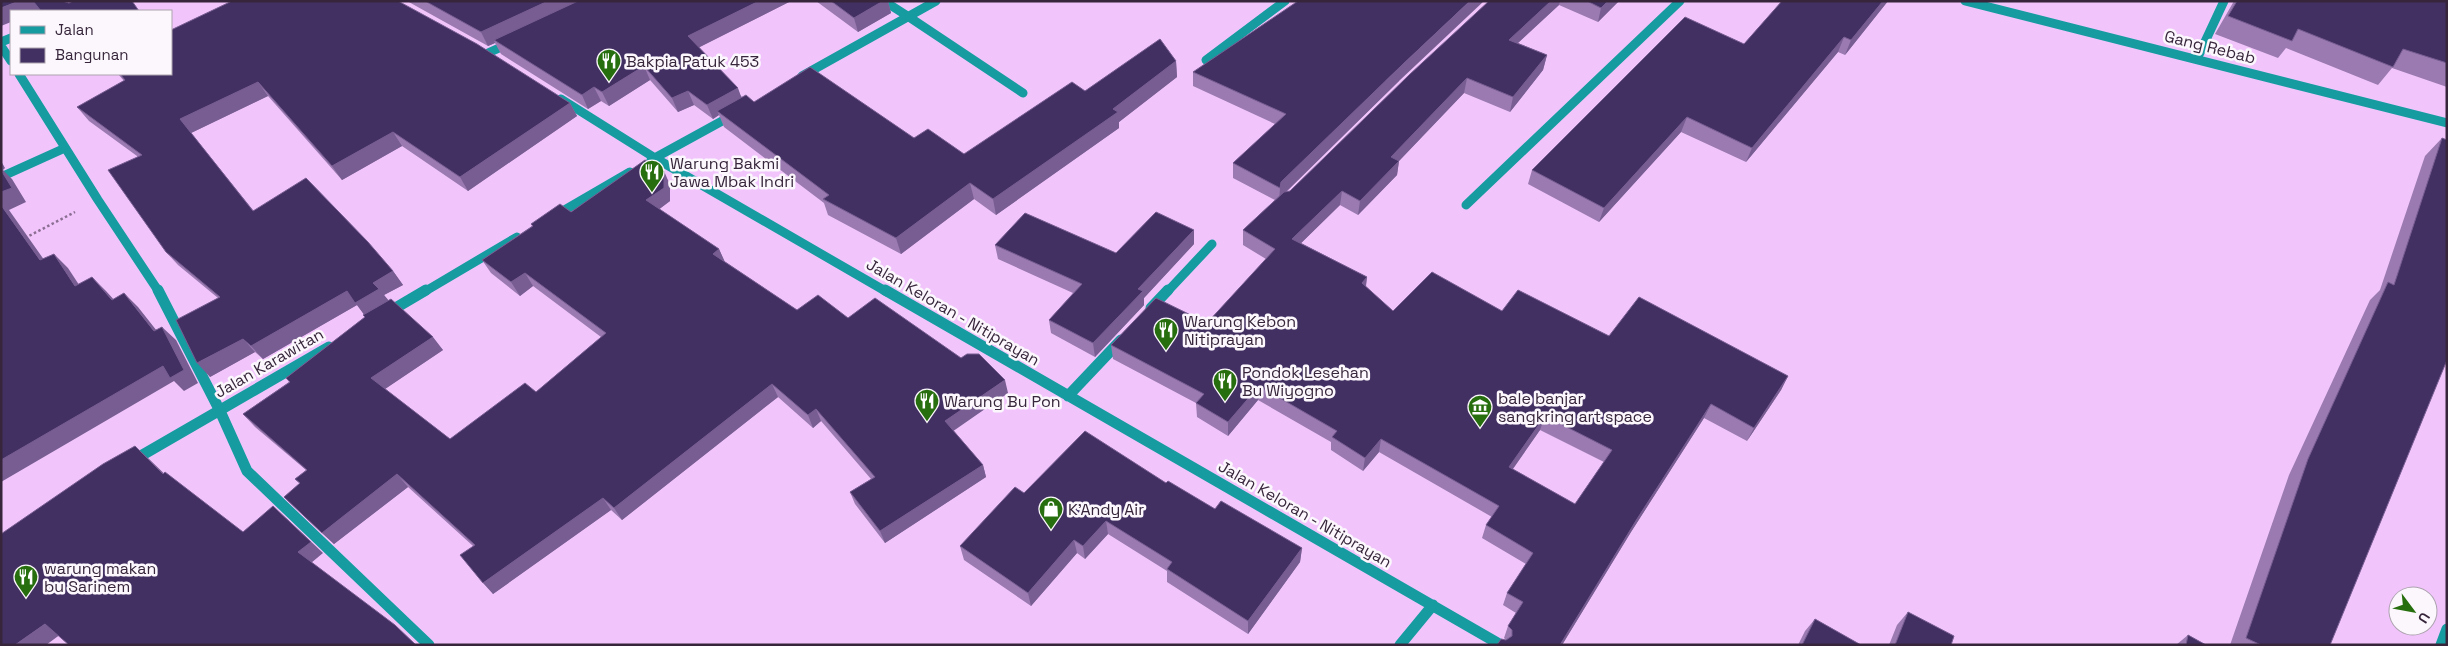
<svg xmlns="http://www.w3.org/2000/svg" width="2448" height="646" font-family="'Space Grotesk',sans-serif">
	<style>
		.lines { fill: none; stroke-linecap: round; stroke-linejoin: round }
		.path { stroke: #8b6e92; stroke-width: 2.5; stroke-dasharray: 2.5 2.5; stroke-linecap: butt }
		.service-far1 { stroke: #169ba1; stroke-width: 9 }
		.service { stroke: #169ba1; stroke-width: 11 }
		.minor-far1 { stroke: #169ba1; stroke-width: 9 }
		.minor { stroke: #169ba1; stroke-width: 11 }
		.wall { fill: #9a7ab0; fill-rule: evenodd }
		.shaded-wall { fill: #775d91 }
		.building { fill: #433063; stroke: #775d91; fill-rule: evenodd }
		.labels { text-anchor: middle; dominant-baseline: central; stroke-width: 5; stroke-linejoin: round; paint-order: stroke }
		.street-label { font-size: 16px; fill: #37263b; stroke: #fbf7fc }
		.poi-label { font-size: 16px; fill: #37263b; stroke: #fbf7fc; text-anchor: start }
	</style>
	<rect width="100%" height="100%" fill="#f1c5fc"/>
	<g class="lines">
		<path class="path" d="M25,238L75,212"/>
		<path class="service-far1" d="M909,17L1023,93
			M1,177L65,148
			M1466,205L1680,1"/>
		<path class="service" d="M2441,645L2447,629"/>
		<path class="minor-far1" d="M884,1L909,17
			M1965,1L2447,123
			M1,42L11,38
			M1,46L11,61
			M488,53L510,43
			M2197,59L2224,1
			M1206,60L1285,1
			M19,74L98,200L159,292
			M802,76L936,1
			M561,99L655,158L887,292
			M651,160L733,115
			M556,215L630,172
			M424,292L517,237
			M1167,292L1212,244"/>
		<path class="minor" d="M158,290L220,411L247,471L429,645
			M885,290L1501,645
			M1151,308L1168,290
			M387,313L426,290
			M1068,396L1121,340
			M132,461L329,347
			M1400,645L1433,605"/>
	</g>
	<path class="wall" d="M407,1H791L699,47L742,97L754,102L914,138L964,154L1085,91L1176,61L1177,77L1119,122V128L996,215L974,199L901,254L828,215L824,203L724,127L719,115L713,119L694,105L678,112L650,80L609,106L601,101L588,109L501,54L495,43L488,46Z
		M816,1H888L891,13L858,32Z
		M1489,1H1619L1598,22L1559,5L1518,43L1547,55L1543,70L1510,112L1464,93L1399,161L1397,175L1358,215L1340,205L1301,243L1367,277L1366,287L1393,311H1502L1788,376L1781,390L1747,441L1704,418L1631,532L1562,645H1497L1506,640L1504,638L1508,626L1516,613L1503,605L1507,593L1526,564L1482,538L1486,525L1492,517L1379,452L1363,471L1331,450V442L1258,400L1228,436L1197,417L1196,403L1113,359L1111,345L1207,323L1266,259L1243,245V230L1275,200L1233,178V163L1275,124L1193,86V72L1399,81L1285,192L1290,191ZM1540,430L1604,462L1575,504L1513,469Z
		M1782,1H1888L1845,55L1838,52L1746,162L1681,132L1599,222L1528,184L1532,170L1744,44Z
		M2234,1H2447V87L2392,68L2378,85L2286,48L2278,58L2215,34Z
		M118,74H171L570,103L577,116L468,191L402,146L342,180L268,96L191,133L253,210L393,271L403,285L384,295L388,301L443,350L385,389L450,439L536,392L601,337L533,286L520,296L491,273L482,260L532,226L531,224L571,212L670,185V201L659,209L719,249L724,261L797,310L848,318L1008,393L953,430L983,465L986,477L885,543L855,504L850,492L871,479L821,421L813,428L778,397L622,520L611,510L493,594L473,546L408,487L334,544L284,497L300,484L295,479L306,470L255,427L243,414L289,382L286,378L365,317L364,314L357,305L263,359L255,352L210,377L218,298L178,265L166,252L137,156L89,121L77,107L124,81Z
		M2442,138L2330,645H2230L2289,475L2370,300L2380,290L2425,156Z
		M1194,244L1144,298V305L1095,357L1051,333L1049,320L1073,293L998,259L995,245L1116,253Z
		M1166,483L1215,509L1302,548L1300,562L1248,634L1167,582V571L1108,534L1085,559L1077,553L1031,606L964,560L960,546Z
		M1908,612L1951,645H1889L1897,625Z
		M1815,619L1861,645H1798L1805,631Z
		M2188,635L2206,645H2176Z"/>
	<path class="shaded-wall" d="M19,1H34L42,11H11V22L1,26V8Z
		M548,1H585L494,40L495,43L488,46L481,32Z
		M759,1H791L694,50L688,36Z
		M883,1H888L891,13L858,32L854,18Z
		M1470,1H1484L1399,81L1281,197L1279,202L1280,188L1281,182L1401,66Z
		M1551,1H1560L1559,5L1506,54L1509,40Z
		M1608,1H1619L1598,22L1601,8Z
		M1883,1H1888L1845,55L1851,40Z
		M1844,37L1838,52L1746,162L1752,148Z
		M1547,55L1543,70L1510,112L1513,97Z
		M1176,61L1177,77L1119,122V128L996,215L993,199L1113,109Z
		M644,66L650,80L609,106L602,92Z
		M1467,78L1464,93L1399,161L1397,175L1358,215L1360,201L1391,157Z
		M258,82L268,96L191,133L180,119Z
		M594,87L601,101L588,109L582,95Z
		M738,88L743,102L717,111L719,115L713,119L707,105Z
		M688,91L694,105L678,112L672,98Z
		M570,103L577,116L468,191L460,177Z
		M1687,117L1681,132L1599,222L1604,208Z
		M393,132L402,146L342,180L332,166Z
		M1,161L5,168L3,170L12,179L26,202L9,210L54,274L40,260L1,205Z
		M664,171L670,185V201L653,214L646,200Z
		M970,183L974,199L901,254L896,238Z
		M1342,191L1340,205L1291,253L1292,239Z
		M1194,230V244L1144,298V305L1095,357L1093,343L1138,289Z
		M719,249L725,262L713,254Z
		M54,254L68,268L89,300L75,286Z
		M393,271L403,285L384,295L390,302L365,316L357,305L263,359L251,346L347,291L373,283Z
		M525,273L533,286L520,296L511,282Z
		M92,277L106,291L126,313L112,300Z
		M1367,277L1365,291L1362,283Z
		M124,293L138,307L168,345L154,331Z
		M162,327L176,340L198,383L184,391L174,381L1,482V460Z
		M433,337L443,350L382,391L371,378Z
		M243,339L255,352L210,377L197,363Z
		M1788,376L1781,390L1747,441L1754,428Z
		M1005,380L1008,393L949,434L945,421Z
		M772,384L778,397L622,520L614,508Z
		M1259,386L1258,400L1228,436V422Z
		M1711,404L1704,418L1631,532L1562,645H1560L1637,519Z
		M816,409L821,421L813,428L808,415Z
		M1545,416L1540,430L1505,480L1509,467Z
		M1381,439L1379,452L1363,471L1365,458Z
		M135,446L148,458L177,486L163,474Z
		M983,465L986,477L885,543L880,531Z
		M397,474L408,487L334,544L322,533Z
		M603,498L611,510L493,594L483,583Z
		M286,518L323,553L311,563L298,552Z
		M1106,521L1108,534L1085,559L1083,546Z
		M1074,540L1077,553L1031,606L1028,593Z
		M1302,548L1300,562L1248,634V621Z
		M45,624L61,634L46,645H15Z"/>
	<path class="building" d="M1,1H19L1,8Z
		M33,1H62L69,3L73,1H132L139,11H41Z
		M232,1H398L477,44L570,103L460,177L393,132L332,166L258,82L180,119L253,211L306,178L368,242L393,271L373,283L379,289L355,303L347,291L251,346L243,339L197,363L176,320L220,297L166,252L108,170L142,155L77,107L125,80L120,74H171V30Z
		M425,1H548L481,32Z
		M578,1H759L688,36L738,88L707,105L688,91L672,98L644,66L602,92L594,87L582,95L494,40Z
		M831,1H883L854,18Z
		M1298,1H1470L1401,66L1281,182L1280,188L1233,163L1286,114L1193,72Z
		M1489,1H1551L1509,40L1547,55L1513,97L1467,78L1391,157L1399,161L1360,201L1342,191L1292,239L1367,277L1362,283L1393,311L1432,272L1502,311L1518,290L1609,336L1639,297L1788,376L1754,428L1711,404L1637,519L1560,645H1497L1501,639L1506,640L1512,636V630L1508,626L1523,602L1507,593L1533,553L1486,525L1499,506L1381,439L1365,458L1332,437L1337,431L1259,386L1228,422L1196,403L1204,394L1111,345L1156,298L1207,323L1275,249L1243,230L1284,192L1290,191L1409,75ZM1545,416L1612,450L1575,504L1509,467Z
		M1587,1H1608L1601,8Z
		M1782,1H1883L1851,40L1844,37L1752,148L1687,117L1604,208L1532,170L1685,17L1744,44Z
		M2237,1H2447V63L2403,49L2393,67L2298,29L2292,41L2228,16Z
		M1160,39L1176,61L1113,109L1118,112L993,199L970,183L896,238L823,199L829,195L717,111L746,95L754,102L810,67L914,138L928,129L964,154L1072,82L1085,91Z
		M2442,138L2447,140V360L2330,645H2261L2246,638L2308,459L2388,282L2394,285Z
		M645,160L664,171V188L646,200L719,249L713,254L797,310L818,295L848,318L875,298L961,358L967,354H979L1005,380L945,421L983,465L880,531L850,492L875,477L816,409L808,415L772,384L614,508L603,498L483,583L460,555L475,545L397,474L322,533L284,497L300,483L295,479L307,470L243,414L290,382L286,378L365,317L363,315L391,299L433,337L371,378L450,439L525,383L536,392L606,333L525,273L511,282L482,260L533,226L531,224L560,204L571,212Z
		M1,170L12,188L1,192Z
		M1,205L40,260L54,254L75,286L92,277L112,300L124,293L154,331L162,327L184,370L170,378L163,366L1,460Z
		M1156,212L1194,230L1138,289L1143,291L1093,343L1049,320L1082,284L995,245L1025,213L1116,253Z
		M1085,431L1166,483L1168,481L1215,509L1221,501L1302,548L1248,621L1167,569L1172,562L1106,521L1083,546L1074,540L1028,593L960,546L1015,487L1024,493Z
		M135,446L163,474L165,472L243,532L273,506L311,542L298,552L395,625L416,645H69L45,624L15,645H1V534L103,464Z
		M1908,612L1954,636L1951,645H1895Z
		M1815,619L1861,645H1802Z
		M2188,635L2206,645H2186Z"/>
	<defs>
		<symbol id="restaurant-pin" viewBox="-11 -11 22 30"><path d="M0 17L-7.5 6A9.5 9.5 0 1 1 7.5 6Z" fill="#276f0e" stroke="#fbf7fc"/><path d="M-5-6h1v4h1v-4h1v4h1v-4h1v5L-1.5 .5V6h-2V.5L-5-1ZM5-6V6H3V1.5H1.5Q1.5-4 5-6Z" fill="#fff"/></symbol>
		<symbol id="museum-pin" viewBox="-11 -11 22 30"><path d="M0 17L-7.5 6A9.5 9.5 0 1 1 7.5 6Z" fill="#276f0e" stroke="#fbf7fc"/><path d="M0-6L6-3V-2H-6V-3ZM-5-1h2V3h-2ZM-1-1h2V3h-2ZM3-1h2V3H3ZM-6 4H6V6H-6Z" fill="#fff"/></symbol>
		<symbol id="shop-pin" viewBox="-11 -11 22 30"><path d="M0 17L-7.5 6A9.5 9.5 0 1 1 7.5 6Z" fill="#276f0e" stroke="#fbf7fc"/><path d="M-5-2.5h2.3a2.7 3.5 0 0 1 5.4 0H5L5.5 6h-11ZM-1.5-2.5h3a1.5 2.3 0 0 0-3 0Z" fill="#fff"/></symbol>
	</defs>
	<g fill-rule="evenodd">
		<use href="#restaurant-pin" x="595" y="47" width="28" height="38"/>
		<use href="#restaurant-pin" x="638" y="158" width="28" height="38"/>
		<use href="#restaurant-pin" x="1152" y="316" width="28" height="38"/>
		<use href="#restaurant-pin" x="1211" y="367" width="28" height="38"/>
		<use href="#restaurant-pin" x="913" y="387" width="28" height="38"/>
		<use href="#museum-pin" x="1466" y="393" width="28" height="38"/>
		<use href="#shop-pin" x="1037" y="495" width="28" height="38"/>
		<use href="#restaurant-pin" x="12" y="563" width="28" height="38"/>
	</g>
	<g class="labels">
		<g class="street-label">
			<text transform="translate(2210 47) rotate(14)">Gang Rebab</text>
			<text transform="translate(953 312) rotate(30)">Jalan Keloran - Nitiprayan</text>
			<text transform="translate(269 363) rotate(-30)">Jalan Karawitan</text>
			<text transform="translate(1305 514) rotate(30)">Jalan Keloran - Nitiprayan</text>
		</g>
		<g class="poi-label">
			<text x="626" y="61">Bakpia Patuk 453</text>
			<text x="670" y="163">Warung Bakmi<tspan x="670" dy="18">Jawa Mbak Indri</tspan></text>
			<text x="1184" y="321">Warung Kebon<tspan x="1184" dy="18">Nitiprayan</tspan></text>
			<text x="1242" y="372">Pondok Lesehan<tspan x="1242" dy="18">Bu Wiyogno</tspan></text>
			<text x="1498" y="398">bale banjar<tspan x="1498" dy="18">sangkring art space</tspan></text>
			<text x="944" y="401">Warung Bu Pon</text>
			<text x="1068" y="509">K'Andy Air</text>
			<text x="44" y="568">warung makan<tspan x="44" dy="18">bu Sarinem</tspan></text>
		</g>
	</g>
	<rect width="2448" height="646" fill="none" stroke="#37263b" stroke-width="5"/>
	<rect x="10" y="10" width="162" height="65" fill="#fbf7fc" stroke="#ada3af"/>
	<rect x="20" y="26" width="25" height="8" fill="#169ba1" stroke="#ada3af"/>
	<text x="55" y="35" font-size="15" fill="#37263b">Jalan</text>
	<rect x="20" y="48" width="25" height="15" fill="#433063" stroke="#ada3af"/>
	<text x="55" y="60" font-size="15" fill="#37263b">Bangunan</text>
	<g transform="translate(2413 611) rotate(122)"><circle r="24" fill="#fbf7fc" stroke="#ada3af"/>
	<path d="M0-4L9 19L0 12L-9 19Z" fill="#276f0e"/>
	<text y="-8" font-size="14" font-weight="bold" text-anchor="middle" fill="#37263b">U</text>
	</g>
</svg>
